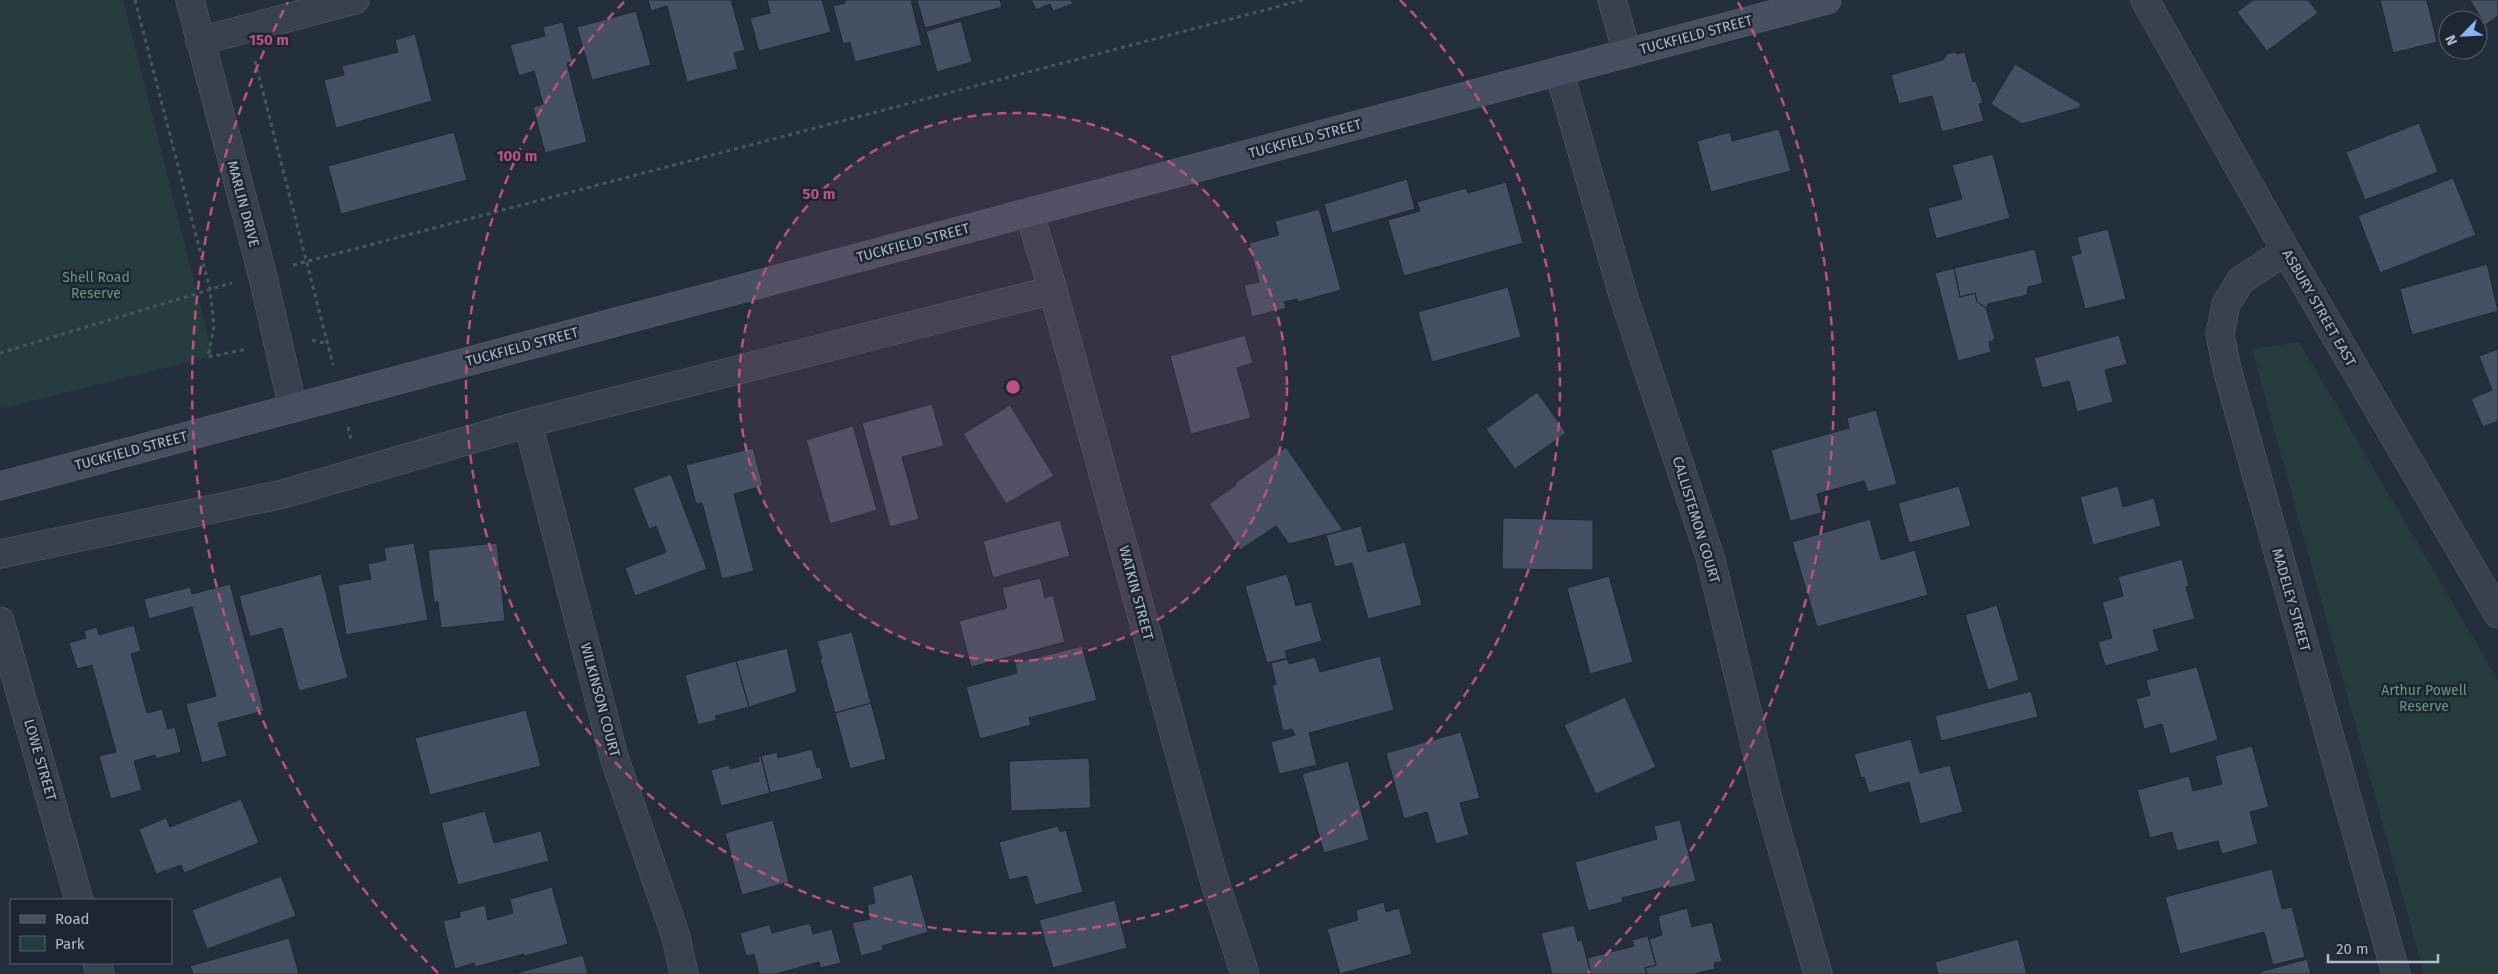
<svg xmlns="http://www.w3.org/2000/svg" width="2498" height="974" font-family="'Fira Sans',sans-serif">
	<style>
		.green { fill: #263c3f }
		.building { fill: #455162; stroke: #1f2835 }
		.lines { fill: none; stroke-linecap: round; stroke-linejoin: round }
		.minor-casing { stroke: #565f6c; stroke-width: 29 }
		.tertiary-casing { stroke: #565f6c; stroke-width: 29 }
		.secondary-casing { stroke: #565f6c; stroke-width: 29 }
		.path { stroke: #44595c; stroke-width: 3; stroke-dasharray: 4 4; stroke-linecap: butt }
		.minor { stroke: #38414e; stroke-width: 28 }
		.tertiary { stroke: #38414e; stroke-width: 28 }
		.secondary { stroke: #465061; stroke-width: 28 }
		.ring { fill: none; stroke: #bd5182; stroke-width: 2.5; stroke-dasharray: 9 6 }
		.labels { text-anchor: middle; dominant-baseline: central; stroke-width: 5; stroke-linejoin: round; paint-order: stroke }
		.street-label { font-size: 14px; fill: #b4bcc9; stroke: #1d2633 }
		.park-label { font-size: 14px; fill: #6b9a76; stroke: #1d2633 }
		.centre { fill: #bd5182; stroke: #1d2633; stroke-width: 2.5 }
		.ring-label { font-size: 15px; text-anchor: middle; font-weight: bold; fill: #bd5182; stroke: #1d2633; stroke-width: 5; stroke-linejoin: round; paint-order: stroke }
	</style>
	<rect width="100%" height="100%" fill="#242f3e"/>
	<path class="green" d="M0,0H123L213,356L0,409Z
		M2299,342L2498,680V974H2424L2252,349Z"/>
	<path class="building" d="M648,0H731L745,50L734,53L738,69L687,82L667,6L651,11Z
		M767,0H822L831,32L759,51L750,18L770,13Z
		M845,0H911L922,45L855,62L850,42L843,44L833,6L845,3Z
		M917,0H1000L1002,7L925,28Z
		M1031,0H1071L1073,4L1053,11L1050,4L1036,10Z
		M2253,0H2308L2318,13L2267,51L2237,12Z
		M2380,0H2427L2437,42L2393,53Z
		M2470,0H2498V16L2485,25Z
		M636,11L651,65L592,80L577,27Z
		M961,21L972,62L937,72L926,31Z
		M563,22L573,62L567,63L587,142L545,153L533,107L543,104L534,71L519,76L510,45L545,36L543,27Z
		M415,34L432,101L336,128L324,80L344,75L342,66L398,52L395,40Z
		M1954,52L1957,54L1965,52L1973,82L1976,81L1983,103L1979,104L1984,121L1942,132L1932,96L1899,104L1891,75L1943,60L1947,54Z
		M2015,64L2081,104L2079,108L2022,124L1991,104Z
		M2419,123L2438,172L2365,200L2346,152Z
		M1779,129L1791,171L1711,192L1697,141L1730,132L1732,141Z
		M454,132L467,180L341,214L328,166Z
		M1993,154L2010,218L1936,239L1928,208L1962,199L1952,165Z
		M2453,178L2476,235L2380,273L2358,216Z
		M1407,179L1415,209L1332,233L1324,204Z
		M1506,182L1523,243L1404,276L1388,220L1420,211L1417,202L1466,188L1468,193Z
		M1319,209L1341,290L1298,302L1297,299L1284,302L1286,308L1252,317L1244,285L1259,282L1249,243L1279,235L1275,221Z
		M2108,229L2126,299L2085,309L2071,256L2081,253L2077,237Z
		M2035,249L2043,283L2028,287L2027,295L1988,304L1986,308L1977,302L1975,293L1960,297L1954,268Z
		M2487,264L2498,311L2412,335L2400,289Z
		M1954,268L1960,297L1975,293L1977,302L1986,308L1995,339L1989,342L1991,352L1958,361L1935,273Z
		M1508,287L1521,337L1432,362L1418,312Z
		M1245,335L1253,363L1237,368L1251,418L1191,434L1170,356Z
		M2119,335L2127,364L2105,370L2113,402L2077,412L2069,381L2042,388L2034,358Z
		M2498,349V421L2483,427L2471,399L2492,390L2479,356Z
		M1537,392L1566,433L1515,469L1486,429Z
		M932,404L944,446L902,457L919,519L890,527L862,423Z
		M1010,405L1054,476L1006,504L963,434Z
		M1876,410L1897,484L1868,492L1864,481L1817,494L1822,513L1790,521L1771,450L1849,428L1847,418Z
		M853,426L877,510L830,524L806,440Z
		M1286,447L1343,530L1289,544L1276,526L1240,550L1209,504L1236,485L1235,483Z
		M753,448L763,486L734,494L754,571L722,579L702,503L696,504L686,465Z
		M671,474L707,569L635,596L625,568L666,552L656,526L649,529L633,488Z
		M1959,486L1971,526L1909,543L1898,503Z
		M2118,486L2123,507L2154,498L2161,526L2093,545L2080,497Z
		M1503,518L1593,520V570L1502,569Z
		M1870,519L1881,560L1915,550L1928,595L1817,627L1792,542Z
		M1060,520L1070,556L993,578L983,541Z
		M1361,526L1368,552L1405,542L1422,605L1368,619L1352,563L1335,567L1326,535Z
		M414,543L428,620L346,635L338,585L371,579L368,564L386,560L384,548Z
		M497,543L505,621L441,628L438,602H434L428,550Z
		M2182,559L2189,586L2186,587L2195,619L2153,630L2159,651L2105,666L2098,642L2112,638L2102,602L2123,596L2118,577Z
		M321,574L348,678L299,691L282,628L250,637L239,596Z
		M1287,574L1296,606L1311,602L1322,641L1285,651L1287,658L1267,663L1245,586Z
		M1609,576L1633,662L1590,674L1567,588Z
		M1040,578L1045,598L1053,595L1065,642L971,667L959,621L1007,608L1002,588Z
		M230,584L264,711L218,723L227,756L202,763L186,704L216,696L192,607L149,619L144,599L190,587L192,594Z
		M1997,605L2019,680L1988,690L1965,615Z
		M134,625L141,651L131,654L147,713L162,709L168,729L175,727L181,752L156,759L155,755L134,761L142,790L111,799L99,756L116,752L92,665L77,669L69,643L86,638L84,631L97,627L99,635Z
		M852,632L871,703L835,713L820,659H822L817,641Z
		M1082,646L1097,700L1029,718L1031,725L980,739L966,687L1017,673L1015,663Z
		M787,648L797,692L749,707L736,661Z
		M1380,656L1394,710L1309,733L1317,765L1279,774L1271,742L1295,735L1292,729L1283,731L1272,685L1276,684L1271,663L1287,659L1289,664L1315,657L1320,672Z
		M736,661L749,707L715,716L717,720L698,725L685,675Z
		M2197,667L2218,740L2170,754L2162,724L2144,729L2136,699L2150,695L2146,680Z
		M2031,691L2038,717L1941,741L1935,716Z
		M1625,697L1656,767L1596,794L1564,725Z
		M871,703L886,759L850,769L835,713Z
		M526,710L541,766L430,795L415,738Z
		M1461,732L1480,798L1460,803L1469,835L1436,844L1427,812L1404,819L1386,753Z
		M1911,739L1920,773L1950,765L1963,812L1920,824L1909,782L1869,793L1864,777L1861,778L1854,754Z
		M2252,746L2269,807L2250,812L2258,844L2222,854L2218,841L2177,851L2172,832L2150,838L2137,790L2189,776L2193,791L2222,784L2215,756Z
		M812,749L817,768L820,767L823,779L770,793L761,756L777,752L778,758Z
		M761,756L770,793L721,806L711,770L729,765L730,769L759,761L758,757Z
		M1089,758L1091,808L1011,811L1009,761Z
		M1348,761L1369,840L1324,853L1302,774Z
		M241,799L259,843L184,873L181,865L156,874L139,829L166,818L170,827Z
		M485,811L494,843L541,831L549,861L458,885L441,823Z
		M773,820L789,882L742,895L725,833Z
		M1680,820L1696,881L1669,888L1668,886L1622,898L1623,902L1588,911L1575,862L1657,839L1654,826Z
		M1058,826L1060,832L1066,830L1083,892L1035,905L1027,876L1009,880L999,842Z
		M2272,869L2282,909L2292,907L2305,957L2273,965L2264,932L2180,954L2165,897Z
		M912,874L928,932L882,946L883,950L861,956L852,923L870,919L867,905L875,903L872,887Z
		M281,876L296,916L207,949L192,910Z
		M552,887L568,944L525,956L524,954L475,967L474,963L455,969L443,921L460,917L459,912L485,905L488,920L513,913L510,899Z
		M1115,900L1127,948L1053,968L1039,920Z
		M1384,902L1386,912L1399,908L1412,954L1340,974L1327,929L1358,920L1356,910Z
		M1687,908L1692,927L1712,922L1722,961L1714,963L1715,969L1694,974H1647L1645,968L1656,965L1649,939L1662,935L1658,916Z
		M769,922L772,933L810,923L813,934L832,929L841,963L820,968L819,962L776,974H759L754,954L746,956L740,933L768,925Z
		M1574,925L1578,941L1582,940L1591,974H1552L1541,933Z
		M1648,936L1656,965L1645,968L1647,974H1591L1587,958L1634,946L1632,940Z
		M289,938L299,974H193L190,966Z
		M2018,939L2027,974H1938L1935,962Z
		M583,955L588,974H513Z
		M2307,959L2311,974H2261L2260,972Z"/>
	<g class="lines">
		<defs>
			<path id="minor" d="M1612,0L1627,53
				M2145,0L2286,251L2498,614
				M200,41L355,0
				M1559,71L1623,295L1711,560L1769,803L1818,974
				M1029,212L1053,290L1213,876L1245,974
				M2286,251L2241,280L2226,304L2220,334L2227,369L2396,974
				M528,423L614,757L676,937L684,974
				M0,554L283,494L528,423L1053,290
				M0,621L79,900
				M97,963L100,974"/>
			<path id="tertiary" d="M190,0L262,273L293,408"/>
			<path id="secondary" d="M0,486L1827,0"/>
		</defs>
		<use href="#minor" class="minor-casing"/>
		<use href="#tertiary" class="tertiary-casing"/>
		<use href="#secondary" class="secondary-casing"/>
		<path class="path" d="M135,0L210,289L214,327L208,357L247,349
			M255,61L333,365
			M293,265L1303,0
			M312,340L328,344
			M0,353L232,283
			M348,427L351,440"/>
		<use href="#minor" class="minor"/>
		<use href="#tertiary" class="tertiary"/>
		<use href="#secondary" class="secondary"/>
	</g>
	<circle cx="1013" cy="387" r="274" fill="#bd5182" fill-opacity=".12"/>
	<g class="ring">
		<circle cx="1013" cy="387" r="274"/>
		<path d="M1400 0A547 547 0 1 1 626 0"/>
		<path d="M438 973A821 821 0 0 1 288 2M1738 2A821 821 0 0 1 1588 973"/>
	</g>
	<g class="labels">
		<g class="street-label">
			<text transform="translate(1696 35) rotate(-15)">TUCKFIELD STREET</text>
			<text transform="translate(1305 139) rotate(-15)">TUCKFIELD STREET</text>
			<text transform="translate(243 204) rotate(75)">MARLIN DRIVE</text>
			<text transform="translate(913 243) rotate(-15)">TUCKFIELD STREET</text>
			<text transform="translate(2319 308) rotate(60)">ASBURY STREET EAST</text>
			<text transform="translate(522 347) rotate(-15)">TUCKFIELD STREET</text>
			<text transform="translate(131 451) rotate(-15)">TUCKFIELD STREET</text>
			<text transform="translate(1696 520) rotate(73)">CALLISTEMON COURT</text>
			<text transform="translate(1136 593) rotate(75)">WATKIN STREET</text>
			<text transform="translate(2291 600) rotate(74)">MADELEY STREET</text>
			<text transform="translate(600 700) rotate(75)">WILKINSON COURT</text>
			<text transform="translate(40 760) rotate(74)">LOWE STREET</text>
		</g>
		<g class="park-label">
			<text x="96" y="277">Shell Road<tspan x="96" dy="16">Reserve</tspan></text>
			<text x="2424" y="690">Arthur Powell<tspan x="2424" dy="16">Reserve</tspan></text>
		</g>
	</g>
	<circle cx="1013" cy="387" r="8" class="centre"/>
	<g class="ring-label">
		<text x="269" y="45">150 m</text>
		<text x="517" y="161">100 m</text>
		<text x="819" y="199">50 m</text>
	</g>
	<rect x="10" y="899" width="162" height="65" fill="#1d2633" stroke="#59626f"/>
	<rect x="20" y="915" width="25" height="8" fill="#465061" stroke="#59626f"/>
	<text x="55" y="924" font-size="15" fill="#b4bcc9">Road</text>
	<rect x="20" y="936" width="25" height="15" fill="#263c3f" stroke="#59626f"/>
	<text x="55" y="949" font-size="15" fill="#b4bcc9">Park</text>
	<g transform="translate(2463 35) rotate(246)"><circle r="24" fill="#1d2633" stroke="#59626f"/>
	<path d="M0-4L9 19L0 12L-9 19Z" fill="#8ab4f8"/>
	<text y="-8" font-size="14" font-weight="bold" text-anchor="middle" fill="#b4bcc9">N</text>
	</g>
	<path d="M2328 954v8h110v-8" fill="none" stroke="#b4bcc9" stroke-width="2.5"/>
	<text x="2336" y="954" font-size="15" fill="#b4bcc9" stroke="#1d2633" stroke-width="4" paint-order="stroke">20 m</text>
</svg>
